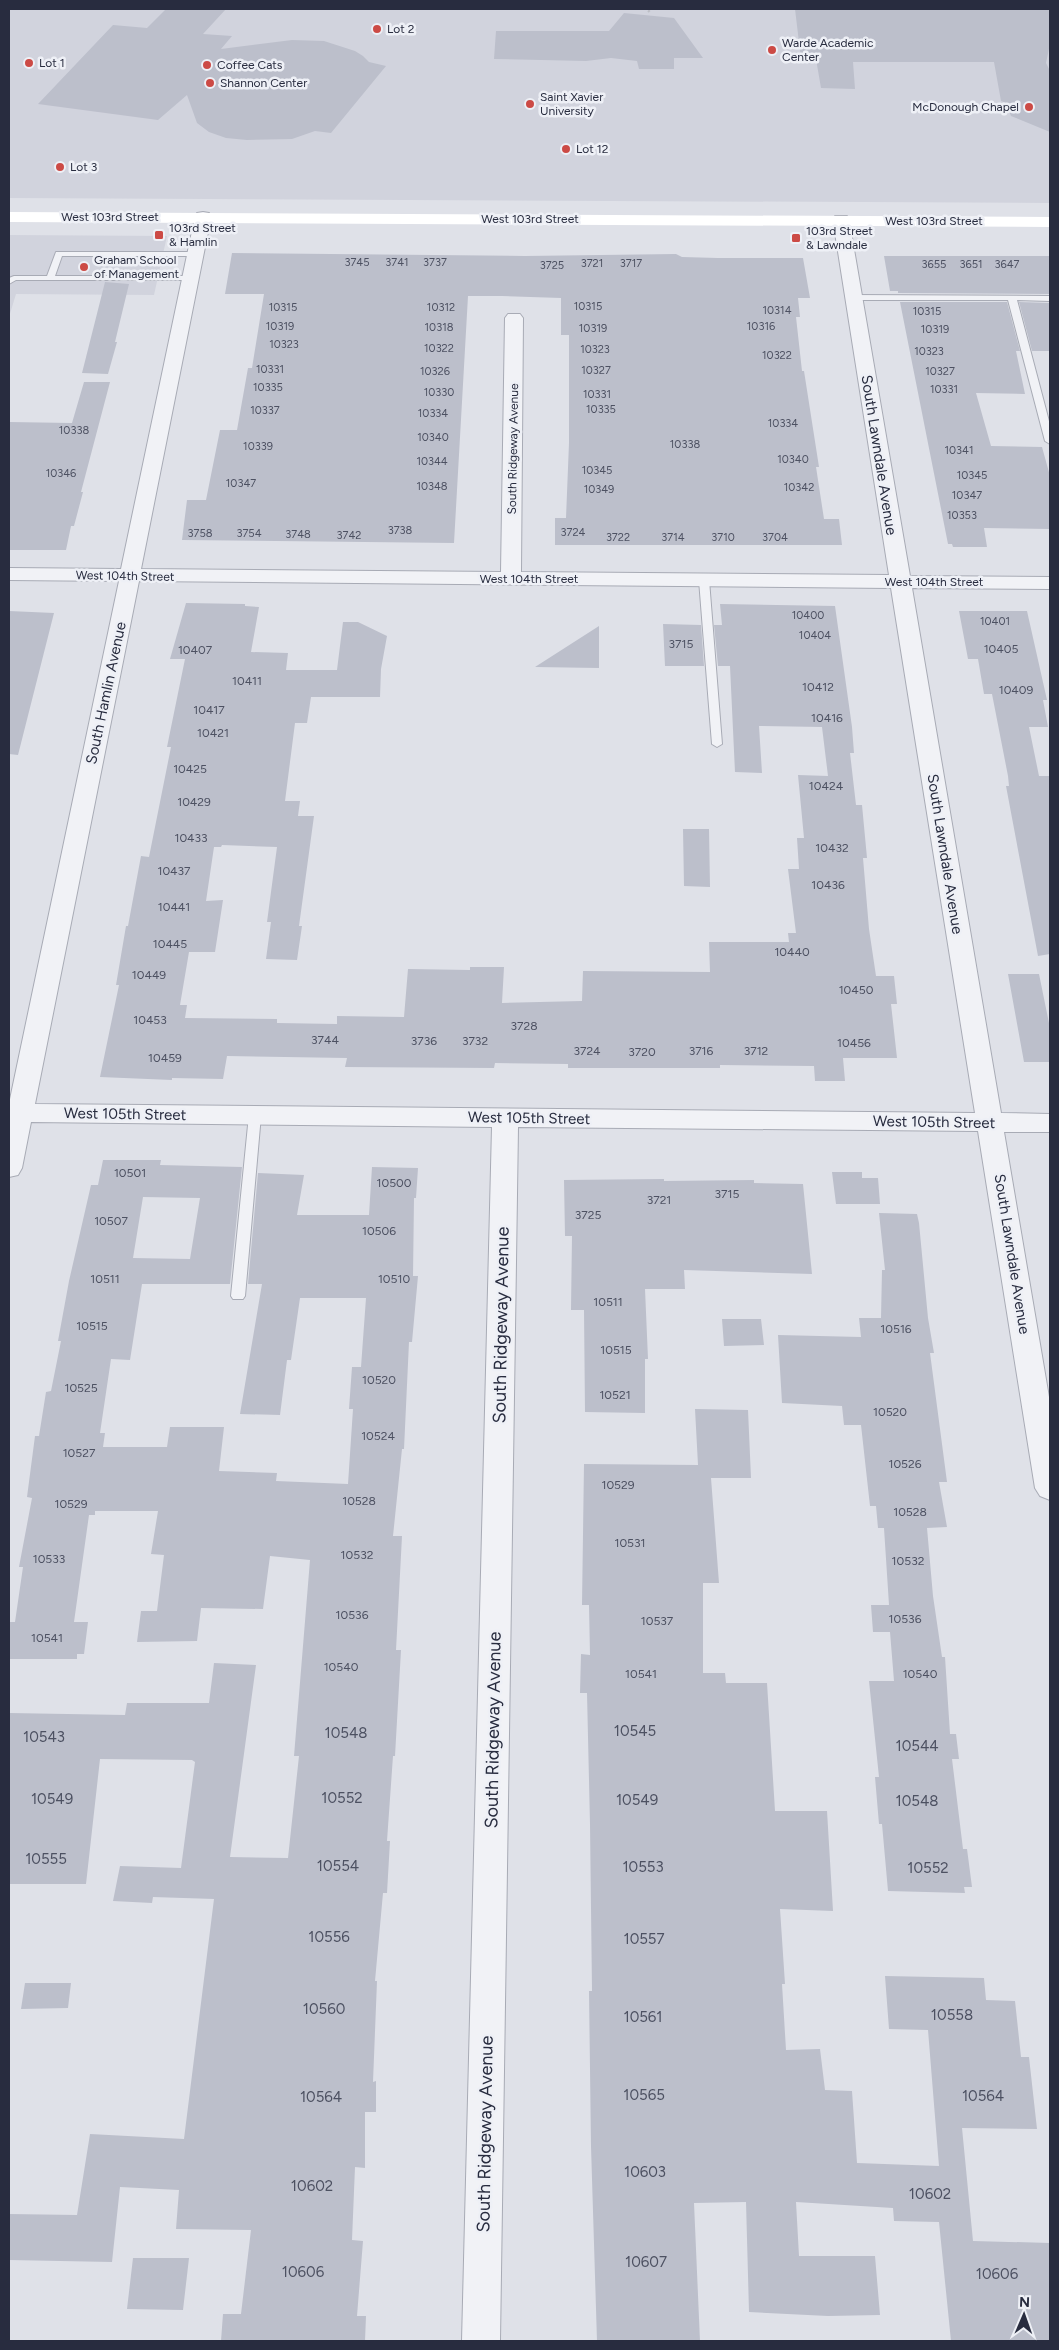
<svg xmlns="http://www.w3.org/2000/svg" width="1059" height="2350" font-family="Figtree,sans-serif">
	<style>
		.built { fill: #d1d3dd }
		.building { fill: #bcbfcb; fill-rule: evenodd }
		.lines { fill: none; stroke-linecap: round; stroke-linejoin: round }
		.lane-casing { stroke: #a8abb5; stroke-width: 2 }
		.street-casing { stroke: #a8abb5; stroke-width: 2 }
		.path { stroke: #bdbfc6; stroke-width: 2; stroke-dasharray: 2.5 2.5; stroke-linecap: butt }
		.lane { fill: #f1f2f6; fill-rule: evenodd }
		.street { fill: #f1f2f6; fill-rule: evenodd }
		.secondary { fill: #fff; fill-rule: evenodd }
		.poi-dot { fill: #cc4a45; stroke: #eef0f6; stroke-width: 2 }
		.labels { text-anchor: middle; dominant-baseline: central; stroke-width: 5; stroke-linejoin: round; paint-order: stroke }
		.far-number-label { font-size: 11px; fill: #4d5162 }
		.far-poi-label { font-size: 12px; fill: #282c3f; stroke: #eef0f6; text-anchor: start }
		.far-street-label { font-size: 12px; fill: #282c3f; stroke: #eef0f6 }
		.number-label { font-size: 12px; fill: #4d5162 }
		.street-label { font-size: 15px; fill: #282c3f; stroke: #eef0f6 }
		.near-number-label { font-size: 15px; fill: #4d5162 }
		.near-street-label { font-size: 18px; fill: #282c3f; stroke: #eef0f6 }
	</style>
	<rect width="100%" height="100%" fill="#dfe1e8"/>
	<path class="built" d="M9,9H1050V203L9,198Z
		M9,235L167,236L154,295L16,294L9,317Z"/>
	<path class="building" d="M166,9H226L203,34L232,36L221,49L292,40L324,41L355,51L363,56L369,62L386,66L331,133L315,131L292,139L247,140L226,138L209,132L197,123L187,95L158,120L38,104L113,25L147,28Z
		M795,9H1050V44L1046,63L1050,71V132L1011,116L1006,103L1001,101L994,62H853L855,89L821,88L816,59H801Z
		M624,13L674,18L703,58H674V69H639L637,61L611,58L586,61L494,59L496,31H609Z
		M232,253L525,256L676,254L682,257L718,258H803L810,298H798L800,317H796L802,371H804L819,467H816L824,519H839L842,545H555V518H566L569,443V335H561V298L502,296H468L454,543L182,540L187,500H206L220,430H237L248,368H252L264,294H225Z
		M884,256H1050V294L898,293V291H890Z
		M105,282L129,284L115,342H117L108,374L82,373Z
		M900,302H1007L1020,351H1016L1025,394L976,393L991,446L1042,447L1050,476V529L984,528L987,547H953L952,544H948Z
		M1019,302L1050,303V351H1032Z
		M84,382H110L81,492H83L74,526H71L66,550H9V422L72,423Z
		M186,603L245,604V606L259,607L251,652L288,653L286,670H337L343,622H358L387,636L381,669L380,697H311L307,723H295L285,801H300L298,816H314L299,926H302L297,960L266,959L271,922H267L277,847L222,845L221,847H214L206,901L223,900L215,952H189L180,1005H187L185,1018L277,1019V1023L337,1024V1016L404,1017L408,969L470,970V967H504L502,1003L582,1001L583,971L710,972L709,942H789L788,933H796L788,869H799L797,838H804L798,775L828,776L822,727L759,726L762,773L735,772L730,666H718L714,625H722L720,604L835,606L852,727L854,753H850L856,805H862L867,858H863L869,929L876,976H894L897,1004H891L897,1058H843L845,1081H815L814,1066L720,1065V1068H568V1064L495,1063L494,1068L345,1067L347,1058L227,1056L223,1079L172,1078V1080L100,1077L119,985H116L126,926H128L141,856L149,857L171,747H167L185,659H170Z
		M9,611L54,613L18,755L9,754Z
		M959,611H1027L1047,700H1043L1048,727H1029L1039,776H1050V954L1038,956L1006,786H1009L1008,776L992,694H984L978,659H968Z
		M663,624L701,625L704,666H665Z
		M599,626V668L535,667Z
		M683,829H709L710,887L684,886Z
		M1008,974H1039L1050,1028V1062H1024Z
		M103,1160H161L160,1165L242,1167L230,1284H142L130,1360L111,1359L100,1433H105L103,1447H167L170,1427H224L219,1471L277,1473L276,1481L348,1484L353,1409H349L352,1367H361L366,1298H300L291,1360H287L280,1415L240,1414L262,1284H248L258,1173L304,1175L297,1215H369L372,1167L418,1168L416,1198H414L413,1276H418L412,1342H409L404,1449H402L393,1536H402L396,1650H401L395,1756H393L387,1841H390L387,1893H383L375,1981H377L373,2082L376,2081V2112H365V2168L355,2167L352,2240L363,2241L357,2316H366L365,2341H221L223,2314H241L251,2230L176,2229L179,2190L120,2187L112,2262L9,2260V2214L77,2215L90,2134L184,2139L214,1899L153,1897L152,1903L113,1901L120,1866L181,1868L195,1762L192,1760L100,1759L86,1884H9V1713L125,1715L127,1703H209L214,1663L256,1665L230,1857L288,1858L299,1756H294L310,1560L270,1556L263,1609L201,1608L197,1641L137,1642L141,1611H157L164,1555L151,1554L158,1511H95V1515H89L74,1622H88L84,1654H77V1659H9V1622H15L23,1567H19L32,1498L27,1497L35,1436H39L46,1392L51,1391L61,1341H58L69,1281L91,1185H98ZM143,1197L200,1198L190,1259L133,1258Z
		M832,1172H862V1178H878L880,1204H836Z
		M664,1179V1181L754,1180V1183L803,1184L812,1274L684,1270L685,1289H645L648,1359H645V1413L585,1412L584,1310H571L572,1236H565L564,1180Z
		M879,1213L917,1214L919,1223L928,1318L934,1353H930L947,1482H939L947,1527L927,1528L933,1596L942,1657H945L950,1734H956L959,1759H952L963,1849H967L972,1887H964L965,1893L888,1891L882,1824H879L875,1777H879L869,1681H894L890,1632H873L871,1605H889L884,1528H878L876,1506H870L861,1425H844L842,1406L782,1403L778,1335L861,1337L859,1318H881L882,1270H885Z
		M722,1319H761L764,1345L724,1346Z
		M695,1409L748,1410L751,1478H711L719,1583H703V1673H725L726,1683H767L775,1811H827L833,1911L780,1909L785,1984H782L786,2050L820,2049L825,2090L852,2091L857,2163L939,2166L928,2030L889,2029L885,1976L984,1978L986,2000L1015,2001L1021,2057H1029L1037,2129L962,2128L973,2241L1050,2243V2341H951L939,2222L894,2221L893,2208L796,2202L799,2256H875L880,2315L828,2316L749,2312L746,2202L694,2203L700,2341H597L591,2146L589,1991H592L590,1824L587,1693H580L581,1654L590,1655L589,1605H582L584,1464L698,1465Z
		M25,1983H71L68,2008L21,2009Z
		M133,2258H189L183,2310L127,2309Z"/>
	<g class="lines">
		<defs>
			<path id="lane" d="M56,252H195L199,254L195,256H62L55,276H193L194,278L190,280H16L9,284V278L14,276H47Z
				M850,295L1050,296V301L1017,300L1050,425V444L1045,441L1008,300H853L850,299Z
				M704,577L709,580L722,744L717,747L712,744L699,580Z
				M255,1111L261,1115L245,1296L243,1299H233L231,1296L249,1115Z"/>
			<path id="street" d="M203,212L209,213L211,217L141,569L501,572L505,318L508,314H520L523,318L521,572L889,575L833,220L835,216H847L849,220L910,576L1050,577V589L912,588L1001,1113L1050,1114V1132H1004L1050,1403V1500L1040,1496L1035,1488L978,1131L518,1127L500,2341H462L492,1127L31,1122L22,1168L18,1175L9,1177V1104L119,581L9,580V568L121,569L195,217L197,213ZM139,581L891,588L975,1113L35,1104Z"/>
		</defs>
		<use href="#lane" class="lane-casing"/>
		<use href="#street" class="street-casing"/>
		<path class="path" d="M648,12L651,9"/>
		<use href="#lane" class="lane"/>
		<use href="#street" class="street"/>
		<path class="secondary" d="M9,212L1050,217V227L9,222Z"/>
	</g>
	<g class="poi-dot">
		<circle cx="377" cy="29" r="5"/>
		<circle cx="772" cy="50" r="5"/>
		<circle cx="29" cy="63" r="5"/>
		<circle cx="207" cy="65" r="5"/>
		<circle cx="210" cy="83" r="5"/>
		<circle cx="530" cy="104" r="5"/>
		<circle cx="1029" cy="107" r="5"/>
		<circle cx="566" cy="149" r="5"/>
		<circle cx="60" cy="167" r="5"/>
		<rect x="154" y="230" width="10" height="10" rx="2.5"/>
		<rect x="791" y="233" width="10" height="10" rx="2.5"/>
		<circle cx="84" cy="267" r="5"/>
	</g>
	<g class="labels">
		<g class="far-number-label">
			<text x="357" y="262">3745</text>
			<text x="397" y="262">3741</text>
			<text x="435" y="262">3737</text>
			<text x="592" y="263">3721</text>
			<text x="631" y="263">3717</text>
			<text x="934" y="264">3655</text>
			<text x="971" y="264">3651</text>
			<text x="1007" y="264">3647</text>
			<text x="552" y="265">3725</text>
			<text x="588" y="306">10315</text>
			<text x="283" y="307">10315</text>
			<text x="441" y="307">10312</text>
			<text x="777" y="310">10314</text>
			<text x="927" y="311">10315</text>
			<text x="280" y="326">10319</text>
			<text x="761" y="326">10316</text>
			<text x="439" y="327">10318</text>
			<text x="593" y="328">10319</text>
			<text x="935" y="329">10319</text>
			<text x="284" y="344">10323</text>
			<text x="439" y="348">10322</text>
			<text x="595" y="349">10323</text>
			<text x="929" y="351">10323</text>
			<text x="777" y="355">10322</text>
			<text x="270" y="369">10331</text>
			<text x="596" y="370">10327</text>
			<text x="435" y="371">10326</text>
			<text x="940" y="371">10327</text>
			<text x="268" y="387">10335</text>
			<text x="944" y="389">10331</text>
			<text x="439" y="392">10330</text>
			<text x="597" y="394">10331</text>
			<text x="601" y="409">10335</text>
			<text x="265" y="410">10337</text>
			<text x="433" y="413">10334</text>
			<text x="783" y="423">10334</text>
			<text x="74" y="430">10338</text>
			<text x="433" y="437">10340</text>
			<text x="685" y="444">10338</text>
			<text x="258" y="446">10339</text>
			<text x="959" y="450">10341</text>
			<text x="793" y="459">10340</text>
			<text x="432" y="461">10344</text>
			<text x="597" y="470">10345</text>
			<text x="61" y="473">10346</text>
			<text x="972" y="475">10345</text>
			<text x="241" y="483">10347</text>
			<text x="432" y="486">10348</text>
			<text x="799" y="487">10342</text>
			<text x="599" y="489">10349</text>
			<text x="967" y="495">10347</text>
			<text x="962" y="515">10353</text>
			<text x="400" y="530">3738</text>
			<text x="573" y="532">3724</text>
			<text x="200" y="533">3758</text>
			<text x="249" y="533">3754</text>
			<text x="298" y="534">3748</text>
			<text x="349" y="535">3742</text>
			<text x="618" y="537">3722</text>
			<text x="673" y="537">3714</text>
			<text x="723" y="537">3710</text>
			<text x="775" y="537">3704</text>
			<text x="808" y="615">10400</text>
			<text x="995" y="621">10401</text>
			<text x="815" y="635">10404</text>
		</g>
		<g class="far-poi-label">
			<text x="387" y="29">Lot 2</text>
			<text x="782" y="43">Warde Academic<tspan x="782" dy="14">Center</tspan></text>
			<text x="39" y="63">Lot 1</text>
			<text x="217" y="65">Coffee Cats</text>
			<text x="220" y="83">Shannon Center</text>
			<text x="540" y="97">Saint Xavier<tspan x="540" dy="14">University</tspan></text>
			<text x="1019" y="107" text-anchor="end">McDonough Chapel</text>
			<text x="576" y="149">Lot 12</text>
			<text x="70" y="167">Lot 3</text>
			<text x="169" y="228">103rd Street<tspan x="169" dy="14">&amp; Hamlin</tspan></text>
			<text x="806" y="231">103rd Street<tspan x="806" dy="14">&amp; Lawndale</tspan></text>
			<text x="94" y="260">Graham School<tspan x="94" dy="14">of Management</tspan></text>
		</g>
		<g class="far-street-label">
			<text x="110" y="217">West 103rd Street</text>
			<text x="530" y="219">West 103rd Street</text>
			<text x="934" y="221">West 103rd Street</text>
			<text transform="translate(513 449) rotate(-89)">South Ridgeway Avenue</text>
			<text transform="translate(125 576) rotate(1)">West 104th Street</text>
			<text x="529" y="579">West 104th Street</text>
			<text x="934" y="582">West 104th Street</text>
		</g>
		<g class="number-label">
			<text x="681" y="644">3715</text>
			<text x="1001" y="649">10405</text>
			<text x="195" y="650">10407</text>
			<text x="247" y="681">10411</text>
			<text x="818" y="687">10412</text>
			<text x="1016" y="690">10409</text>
			<text x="209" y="710">10417</text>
			<text x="827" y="718">10416</text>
			<text x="213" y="733">10421</text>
			<text x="190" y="769">10425</text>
			<text x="826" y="786">10424</text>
			<text x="194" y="802">10429</text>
			<text x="191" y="838">10433</text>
			<text x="832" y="848">10432</text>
			<text x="174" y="871">10437</text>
			<text x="828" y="885">10436</text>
			<text x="174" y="907">10441</text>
			<text x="170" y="944">10445</text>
			<text x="792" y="952">10440</text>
			<text x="149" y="975">10449</text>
			<text x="856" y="990">10450</text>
			<text x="150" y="1020">10453</text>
			<text x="524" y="1026">3728</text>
			<text x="325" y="1040">3744</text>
			<text x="424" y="1041">3736</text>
			<text x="475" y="1041">3732</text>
			<text x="854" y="1043">10456</text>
			<text x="587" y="1051">3724</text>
			<text x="701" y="1051">3716</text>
			<text x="756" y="1051">3712</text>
			<text x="642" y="1052">3720</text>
			<text x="165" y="1058">10459</text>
			<text x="130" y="1173">10501</text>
			<text x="394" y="1183">10500</text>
			<text x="727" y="1194">3715</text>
			<text x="659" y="1200">3721</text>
			<text x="588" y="1215">3725</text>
			<text x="111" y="1221">10507</text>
			<text x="379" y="1231">10506</text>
			<text x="105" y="1279">10511</text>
			<text x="394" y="1279">10510</text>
			<text x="608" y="1302">10511</text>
			<text x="92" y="1326">10515</text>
			<text x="896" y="1329">10516</text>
			<text x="616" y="1350">10515</text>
			<text x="379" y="1380">10520</text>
			<text x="81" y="1388">10525</text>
			<text x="615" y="1395">10521</text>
			<text x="890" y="1412">10520</text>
			<text x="378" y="1436">10524</text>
			<text x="79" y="1453">10527</text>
			<text x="905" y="1464">10526</text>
			<text x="618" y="1485">10529</text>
			<text x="359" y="1501">10528</text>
			<text x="71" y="1504">10529</text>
			<text x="910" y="1512">10528</text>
			<text x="630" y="1543">10531</text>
			<text x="357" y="1555">10532</text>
			<text x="49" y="1559">10533</text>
			<text x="908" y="1561">10532</text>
			<text x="352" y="1615">10536</text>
			<text x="905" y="1619">10536</text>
			<text x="657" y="1621">10537</text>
			<text x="47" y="1638">10541</text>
			<text x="341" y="1667">10540</text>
			<text x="641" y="1674">10541</text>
			<text x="920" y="1674">10540</text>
		</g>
		<g class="street-label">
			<text transform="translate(879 455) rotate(81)">South Lawndale Avenue</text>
			<text transform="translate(106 693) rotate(-78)">South Hamlin Avenue</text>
			<text transform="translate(945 854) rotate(81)">South Lawndale Avenue</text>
			<text transform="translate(125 1114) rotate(1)">West 105th Street</text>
			<text transform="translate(529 1118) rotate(1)">West 105th Street</text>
			<text transform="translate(934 1122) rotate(1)">West 105th Street</text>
			<text transform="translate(1012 1254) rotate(81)">South Lawndale Avenue</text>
		</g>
		<g class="near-number-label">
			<text x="635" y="1731">10545</text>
			<text x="346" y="1733">10548</text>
			<text x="44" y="1737">10543</text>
			<text x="917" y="1746">10544</text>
			<text x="342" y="1798">10552</text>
			<text x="52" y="1799">10549</text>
			<text x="637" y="1800">10549</text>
			<text x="917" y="1801">10548</text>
			<text x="46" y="1859">10555</text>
			<text x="338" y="1866">10554</text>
			<text x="643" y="1867">10553</text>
			<text x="928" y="1868">10552</text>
			<text x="329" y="1937">10556</text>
			<text x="644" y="1939">10557</text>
			<text x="324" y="2009">10560</text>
			<text x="952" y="2015">10558</text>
			<text x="643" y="2017">10561</text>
			<text x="644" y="2095">10565</text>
			<text x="983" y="2096">10564</text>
			<text x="321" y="2097">10564</text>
			<text x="645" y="2172">10603</text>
			<text x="312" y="2186">10602</text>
			<text x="930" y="2194">10602</text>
			<text x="646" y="2262">10607</text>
			<text x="303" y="2272">10606</text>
			<text x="997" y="2274">10606</text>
		</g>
		<g class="near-street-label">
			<text transform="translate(501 1325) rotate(-89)">South Ridgeway Avenue</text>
			<text transform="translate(493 1730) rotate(-89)">South Ridgeway Avenue</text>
			<text transform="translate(485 2134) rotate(-89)">South Ridgeway Avenue</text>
		</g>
	</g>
	<rect width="1059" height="2350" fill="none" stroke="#282c3f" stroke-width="20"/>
	<g transform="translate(1024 2315) rotate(2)" stroke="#eef0f6" stroke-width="4" paint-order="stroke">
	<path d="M0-4L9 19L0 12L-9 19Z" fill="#282c3f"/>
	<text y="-8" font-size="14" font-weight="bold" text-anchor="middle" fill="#282c3f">N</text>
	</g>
</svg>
